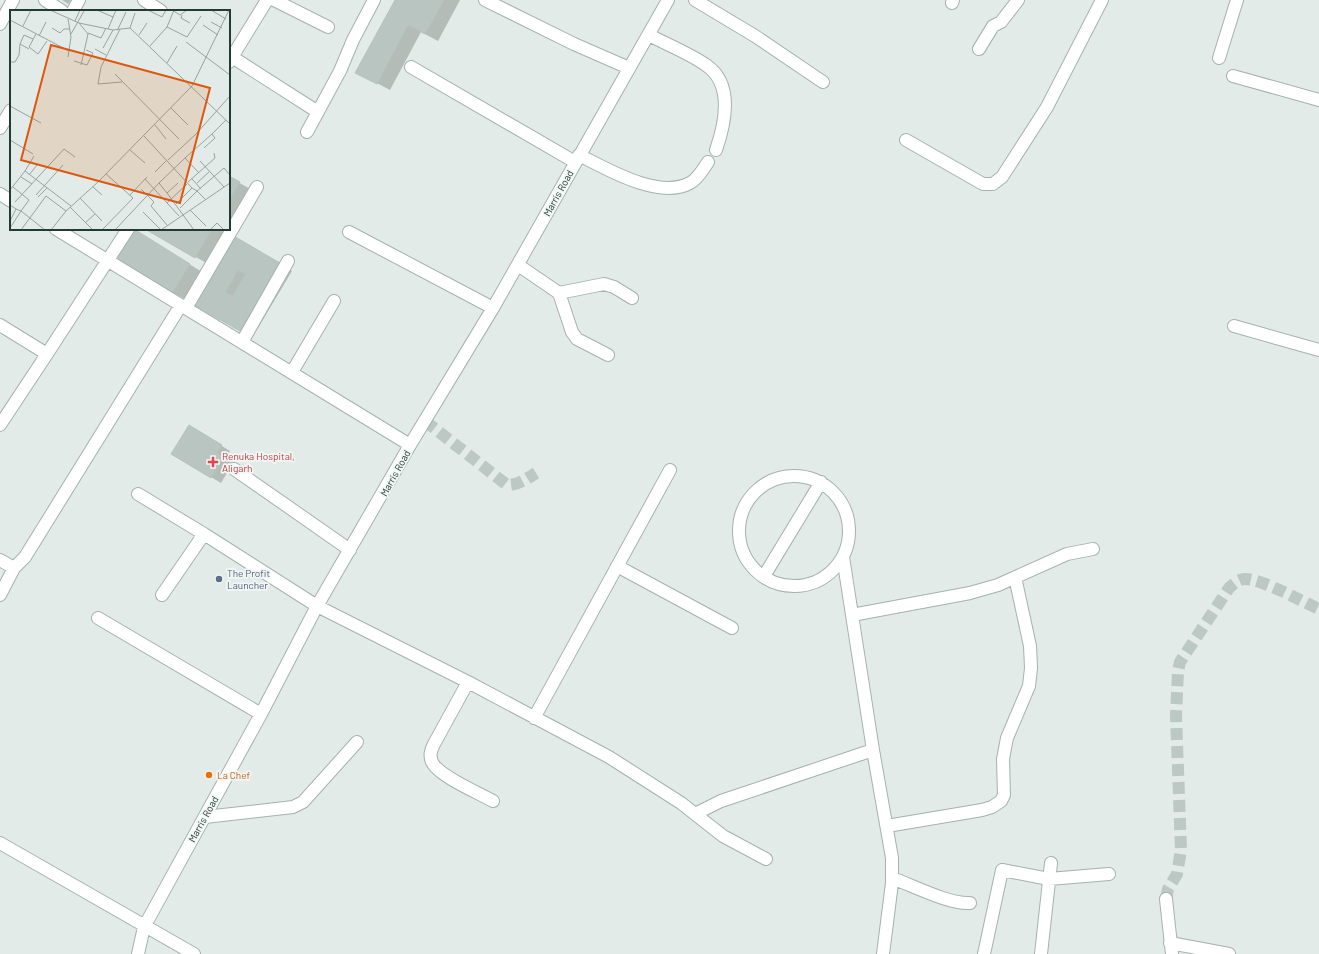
<svg xmlns="http://www.w3.org/2000/svg" width="1319" height="954" font-family="Barlow,sans-serif">
	<style>
		.shadow { fill: #0003 }
		.building { fill: #b8c5c0; stroke: #b5c3be; fill-rule: evenodd }
		.lines { fill: none; stroke-linecap: round; stroke-linejoin: round }
		.minor-tunnel { stroke: #bcc8c3; stroke-width: 12; stroke-dasharray: 12 6; stroke-linecap: butt }
		.minor-casing { stroke: #a5b2ae; stroke-width: 14 }
		.minor { stroke: #fff; stroke-width: 12 }
		.health-dot { fill: #e0444e; stroke: #f2f7f5; stroke-width: 1.5 }
		.service-dot { fill: #5c6f8a; stroke: #f2f7f5; stroke-width: 1.5 }
		.food-dot { fill: #e8710a; stroke: #f2f7f5; stroke-width: 1.5 }
		.labels { text-anchor: middle; dominant-baseline: central; stroke-width: 3.5; stroke-linejoin: round; paint-order: stroke }
		.street-label { font-size: 10px; fill: #243a35; stroke: #f2f7f5 }
		.health-label { font-size: 10px; fill: #be3a42; stroke: #f2f7f5; text-anchor: start }
		.service-label { font-size: 10px; fill: #4e5e75; stroke: #f2f7f5; text-anchor: start }
		.food-label { font-size: 10px; fill: #c56008; stroke: #f2f7f5; text-anchor: start }
		.inset-road { fill: none; stroke: #96a4a0; stroke-width: 1 }
		.view { fill: #de570e; fill-opacity: 0.15; stroke: #de570e; stroke-width: 2 }
		.inset-edge { fill: none; stroke: #243a35; stroke-width: 2 }
	</style>
	<rect width="100%" height="100%" fill="#e2ebe7"/>
	<path class="shadow" d="M62,0H71L68,4Z
		M396,0H460L438,41L421,32L390,90L369,79Z
		M229,177L252,190L233,223L229,221Z
		M147,229H222L227,232L208,264Z
		M233,236L292,271L252,338L193,303Z
		M147,238L202,272L185,299L172,292Z
		M199,432L230,451L225,459L233,463L221,483L173,454Z"/>
	<path class="building" d="M395,0H444L425,34L408,25L377,84L355,73Z
		M229,176L240,182L229,201Z
		M134,229L190,264L172,293L116,258Z
		M145,229H212L195,258Z
		M232,235L280,263L240,331L192,304ZM238,270L245,274L233,296L226,292Z
		M189,425L222,445L217,453L224,457L211,478L171,454Z"/>
	<g class="lines">
		<path class="minor-tunnel" d="M425,421L507,485C519,485 526,479 536,473
			M1166,899L1168,889L1177,874L1181,850L1176,716L1178,671L1180,662L1229,588C1234,584 1238,579 1245,579C1262,579 1301,601 1319,609"/>
		<defs>
			<path id="minor" d="M45,0L62,11
				M144,0L161,11
				M274,0L328,27
				M485,0L574,44L629,68
				M695,0L755,36L823,82
				M952,3L953,0
				M73,11L79,0
				M0,24L13,0
				M649,35C668,45 689,53 706,65C734,84 725,124 716,150
				M979,49L993,26L1001,22L1018,0
				M229,55L318,112
				M1219,58L1237,0
				M229,62L267,0
				M411,67L575,162
				M1233,76L1319,100
				M0,128L11,110
				M307,132L340,71L353,40L374,0
				M906,140L983,184H993L1002,177L1047,107L1102,0
				M579,155C607,169 659,200 690,183C698,179 703,169 708,162
				M0,194L11,201
				M56,229L410,445
				M349,232L493,308
				M518,265L559,293L572,332L577,339L608,355
				M559,293L604,284L614,287L632,298
				M186,308L257,187
				M0,325L47,354L128,229
				M1234,326L1319,350
				M242,342L288,261
				M292,372L334,301
				M0,425L47,354
				M234,469L350,550
				M739 531a55 55 0 1 1 110 0a55 55 0 1 1-110 0Z
				M138,494L204,534L317,606L468,682L609,757L681,803L723,836L766,859
				M843,557L873,750
				M0,560L14,568
				M617,566L732,628
				M764,576L821,482
				M0,595L14,568L25,557L181,305
				M162,595L204,534
				M852,615L970,593L998,585L1067,554L1093,549
				M98,618L261,714
				M468,682L434,744C431,750 429,755 432,762C438,776 479,793 493,801
				M534,718L670,470
				M695,814L721,801L873,750L892,858V883L883,954
				M205,817L293,807L303,802L357,742
				M887,826L982,810L992,807L1001,801L1004,795L1003,759L1007,738L1029,686L1031,668L1030,646L1015,577
				M0,843L194,954
				M892,878C914,886 948,904 970,903
				M1166,899L1172,954
				M1170,943L1229,954
				M138,954L144,927L261,714L317,606L410,445L493,308L668,0
				M984,954L1002,870L1049,879L1109,874
				M1041,954L1051,863"/>
		</defs>
		<use href="#minor" class="minor-casing"/>
		<use href="#minor" class="minor"/>
	</g>
	<path class="health-dot" d="M211 456h4v4h4v4h-4v4h-4v-4h-4v-4h4z"/>
	<circle class="service-dot" cx="219" cy="579" r="4"/>
	<circle class="food-dot" cx="209" cy="775" r="4"/>
	<g class="labels">
		<g class="street-label">
			<text transform="translate(558 193) rotate(-61)">Marris Road</text>
			<text transform="translate(395 473) rotate(-61)">Marris Road</text>
			<text transform="translate(203 819) rotate(-61)">Marris Road</text>
		</g>
		<g class="health-label">
			<text x="222" y="456">Renuka Hospital,<tspan x="222" dy="12">Aligarh</tspan></text>
		</g>
		<g class="service-label">
			<text x="227" y="573">The Profit<tspan x="227" dy="12">Launcher</tspan></text>
		</g>
		<g class="food-label">
			<text x="217" y="775">La Chef</text>
		</g>
	</g>
	<g transform="translate(10 10)">
		<rect width="220" height="220" fill="#e2ebe7"/>
		<path class="inset-road" d="M40,0L69,13L103,20L120,18L220,114M87,0L103,7M138,0L152,7L156,0M162,0L170,5L177,0M164,0L157,17L177,27L191,6M201,0L216,9M172,5L171,8L180,13M0,10L59,41M65,11L70,0M201,12L212,18M69,13L78,24L71,55M193,15L208,25M13,16L21,0M42,18L50,23L54,19H60M120,18L125,3M98,19L106,0M108,19L116,2M110,19L91,57L88,74L112,72M78,23L91,28L96,18M26,24L19,37L28,44L37,31M61,24L74,1M129,25L137,13M29,26L36,12M176,32L220,65M140,36L157,17M93,38L103,20M19,39L10,34L14,25L23,29M85,39L96,45M58,47L61,27L58,9M64,51L77,55L83,43L76,40M0,52H5L9,45L10,34M157,53L167,36M105,64L169,129M0,96L31,113M161,98L178,115M145,115L156,129M134,126L182,178L166,194M0,130L23,144M194,138L205,128L202,124L216,110M120,140L135,153M24,146L15,161L61,196M175,148L202,124M158,150L186,124L220,86M190,151L214,177M145,162L157,150M19,165L27,155M11,167L22,174M135,169L169,206M182,169L191,179M178,172L205,148L204,143M168,173L157,183L184,220M187,173L199,162M3,177L19,190L11,201L6,199M83,177L92,185M131,179L144,192L141,196L157,215M0,180L15,161M157,183L149,173L175,148L189,163M26,185L53,155M120,185L137,167M28,187L37,178M70,188L92,211M195,189L187,181L214,158L219,164M5,192L54,139L65,147M157,193L177,174M0,195L6,199L0,211M60,197L83,220M170,198L187,181L182,178M180,200L196,216M133,202L151,220M75,213L85,204M0,218L11,201L35,220M11,220L36,186L56,201M41,220L56,201L88,172L182,76L219,0M92,220L123,188L96,164M105,220L149,173M151,220L220,173M200,220L207,213L214,220"/>
		<path class="view" d="M41,35L200,78L170,193L11,150Z"/>
		<rect width="220" height="220" class="inset-edge"/>
	</g>
</svg>
